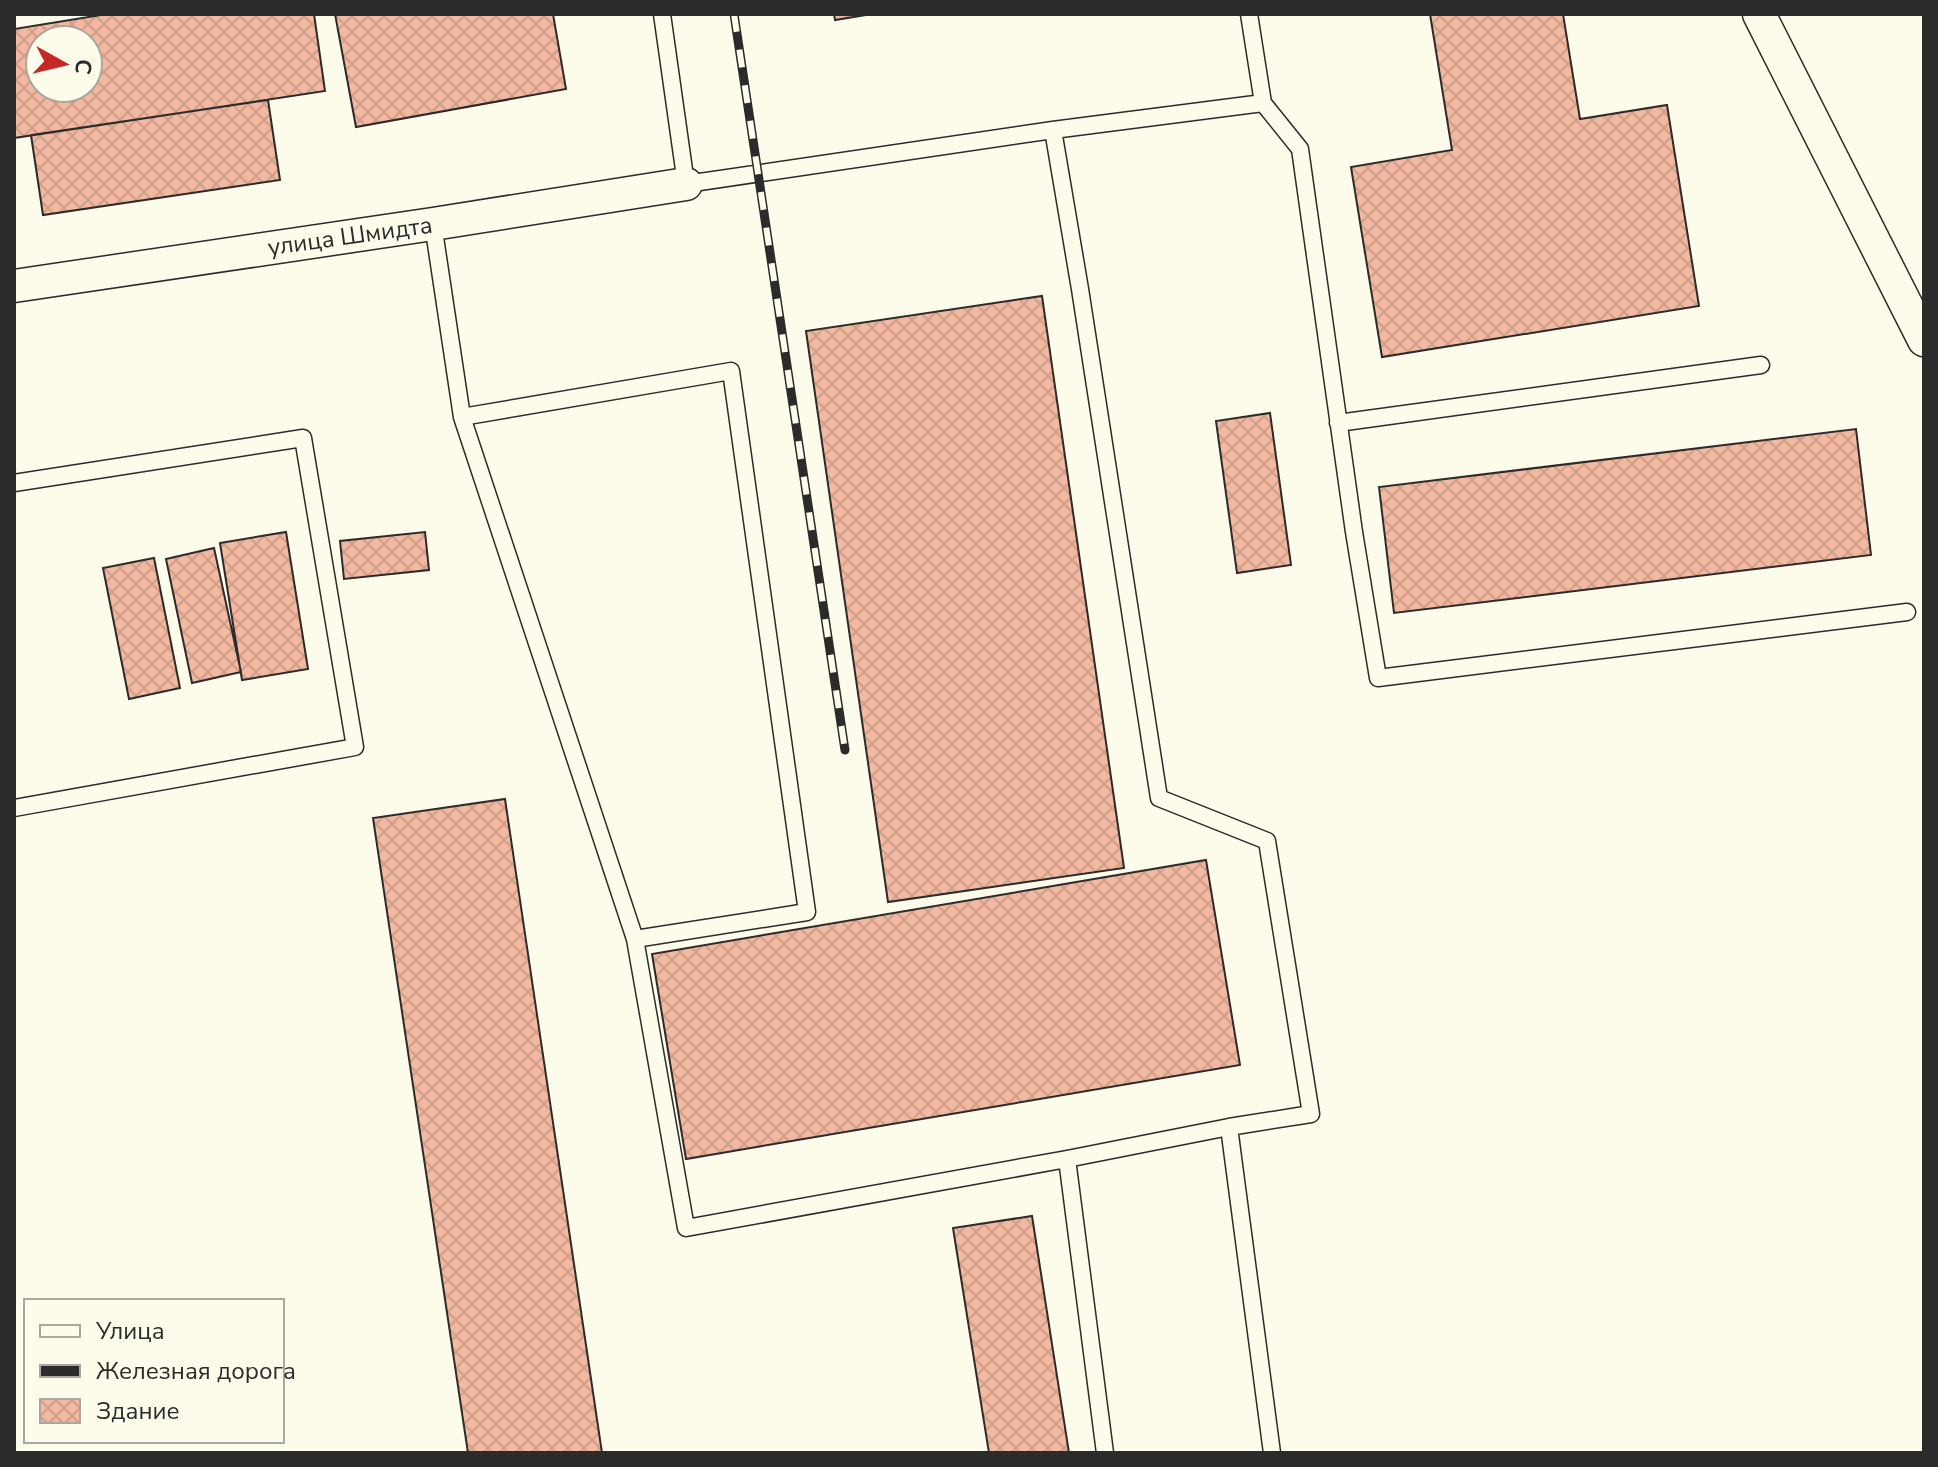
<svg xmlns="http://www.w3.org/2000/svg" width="1938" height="1467" font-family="'Nunito Sans',sans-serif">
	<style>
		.building { fill: url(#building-cross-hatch); stroke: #2b2b2b; stroke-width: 2; fill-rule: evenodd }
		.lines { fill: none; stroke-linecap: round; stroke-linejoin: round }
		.service-casing { stroke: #2b2b2b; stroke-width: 19 }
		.minor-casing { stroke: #2b2b2b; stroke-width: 35 }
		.service { stroke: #fdfbea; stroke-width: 16 }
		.minor { stroke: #fdfbea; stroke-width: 32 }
		.rail-casing { stroke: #2b2b2b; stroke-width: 9 }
		.rail { stroke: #fdfbea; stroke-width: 6; stroke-dasharray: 18; stroke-linecap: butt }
		.labels { text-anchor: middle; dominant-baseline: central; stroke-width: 6; stroke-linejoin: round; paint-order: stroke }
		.street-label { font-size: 24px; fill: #2b2b2b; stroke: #fdfbea }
	</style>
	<defs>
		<pattern id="building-cross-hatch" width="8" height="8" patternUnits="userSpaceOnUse" patternTransform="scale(2)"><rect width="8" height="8" fill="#f2b8a0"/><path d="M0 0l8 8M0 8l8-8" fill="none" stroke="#d09e8a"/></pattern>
	</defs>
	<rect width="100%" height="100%" fill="#fdfbea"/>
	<path class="building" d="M107,14H314L325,91L14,138V29ZM40,40H88V88H40Z
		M335,14H553L566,89L356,127Z
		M834,14H872L835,20Z
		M1430,14H1563L1580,119L1667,105L1699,306L1382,357L1351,167L1452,150Z
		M268,100L280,180L43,215L31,135Z
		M1042,296L1124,868L888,902L806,331Z
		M1270,413L1291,565L1237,573L1216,421Z
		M1856,429L1871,555L1394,613L1379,487Z
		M286,532L308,669L242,680L220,543Z
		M425,532L429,570L344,579L340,541Z
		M214,548L241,672L192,683L166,559Z
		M154,558L180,688L129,699L103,568Z
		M505,799L602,1453H468L373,818Z
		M1206,860L1240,1065L686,1159L652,954Z
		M1032,1216L1069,1453H989L953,1228Z"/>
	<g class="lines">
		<defs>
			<path id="service" d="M662,14L686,184L1053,130L1263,103L1249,14
				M1263,103L1300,149L1354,532L1378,678L1907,612
				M433,224L462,417L635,939L686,1228L1067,1159L1229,1127L1311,1114L1267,841L1159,798L1080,289L1053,130
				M462,417L731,371L807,912L635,939
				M1338,423L1761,365
				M14,483L303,438L355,747L14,808
				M1229,1127L1272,1453
				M1067,1159L1105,1453"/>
			<path id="minor" d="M1759,14L1924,340
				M14,286L433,224L686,184"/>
		</defs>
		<use href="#service" class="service-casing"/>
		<use href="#minor" class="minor-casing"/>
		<use href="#service" class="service"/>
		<use href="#minor" class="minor"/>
		<defs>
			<path id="rail" d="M734,14L845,750"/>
		</defs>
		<use href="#rail" class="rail-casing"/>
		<use href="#rail" class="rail"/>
	</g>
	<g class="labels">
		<g class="street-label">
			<text transform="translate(350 236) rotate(-8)">улица Шмидта</text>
		</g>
	</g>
	<rect width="1938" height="1467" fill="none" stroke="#2b2b2b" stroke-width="32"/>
	<rect x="24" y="1299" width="260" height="144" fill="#fdfbea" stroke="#a9a89e" stroke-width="2"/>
	<rect x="40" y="1325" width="40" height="12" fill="#fdfbea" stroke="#a9a89e" stroke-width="2"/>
	<text x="96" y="1339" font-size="24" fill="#2b2b2b">Улица</text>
	<rect x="40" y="1365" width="40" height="12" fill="#2b2b2b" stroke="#a9a89e" stroke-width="2"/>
	<text x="96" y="1379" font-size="24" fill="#2b2b2b">Железная дорога</text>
	<rect x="40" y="1399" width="40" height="24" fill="url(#building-cross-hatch)" stroke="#a9a89e" stroke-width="2"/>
	<text x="96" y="1419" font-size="24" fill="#2b2b2b">Здание</text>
	<g transform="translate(64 64) rotate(98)"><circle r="38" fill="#fdfbea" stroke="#a9a89e" stroke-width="2"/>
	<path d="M0-6L14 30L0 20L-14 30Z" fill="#c62828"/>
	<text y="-12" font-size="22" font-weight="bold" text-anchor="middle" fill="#2b2b2b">С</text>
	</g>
</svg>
